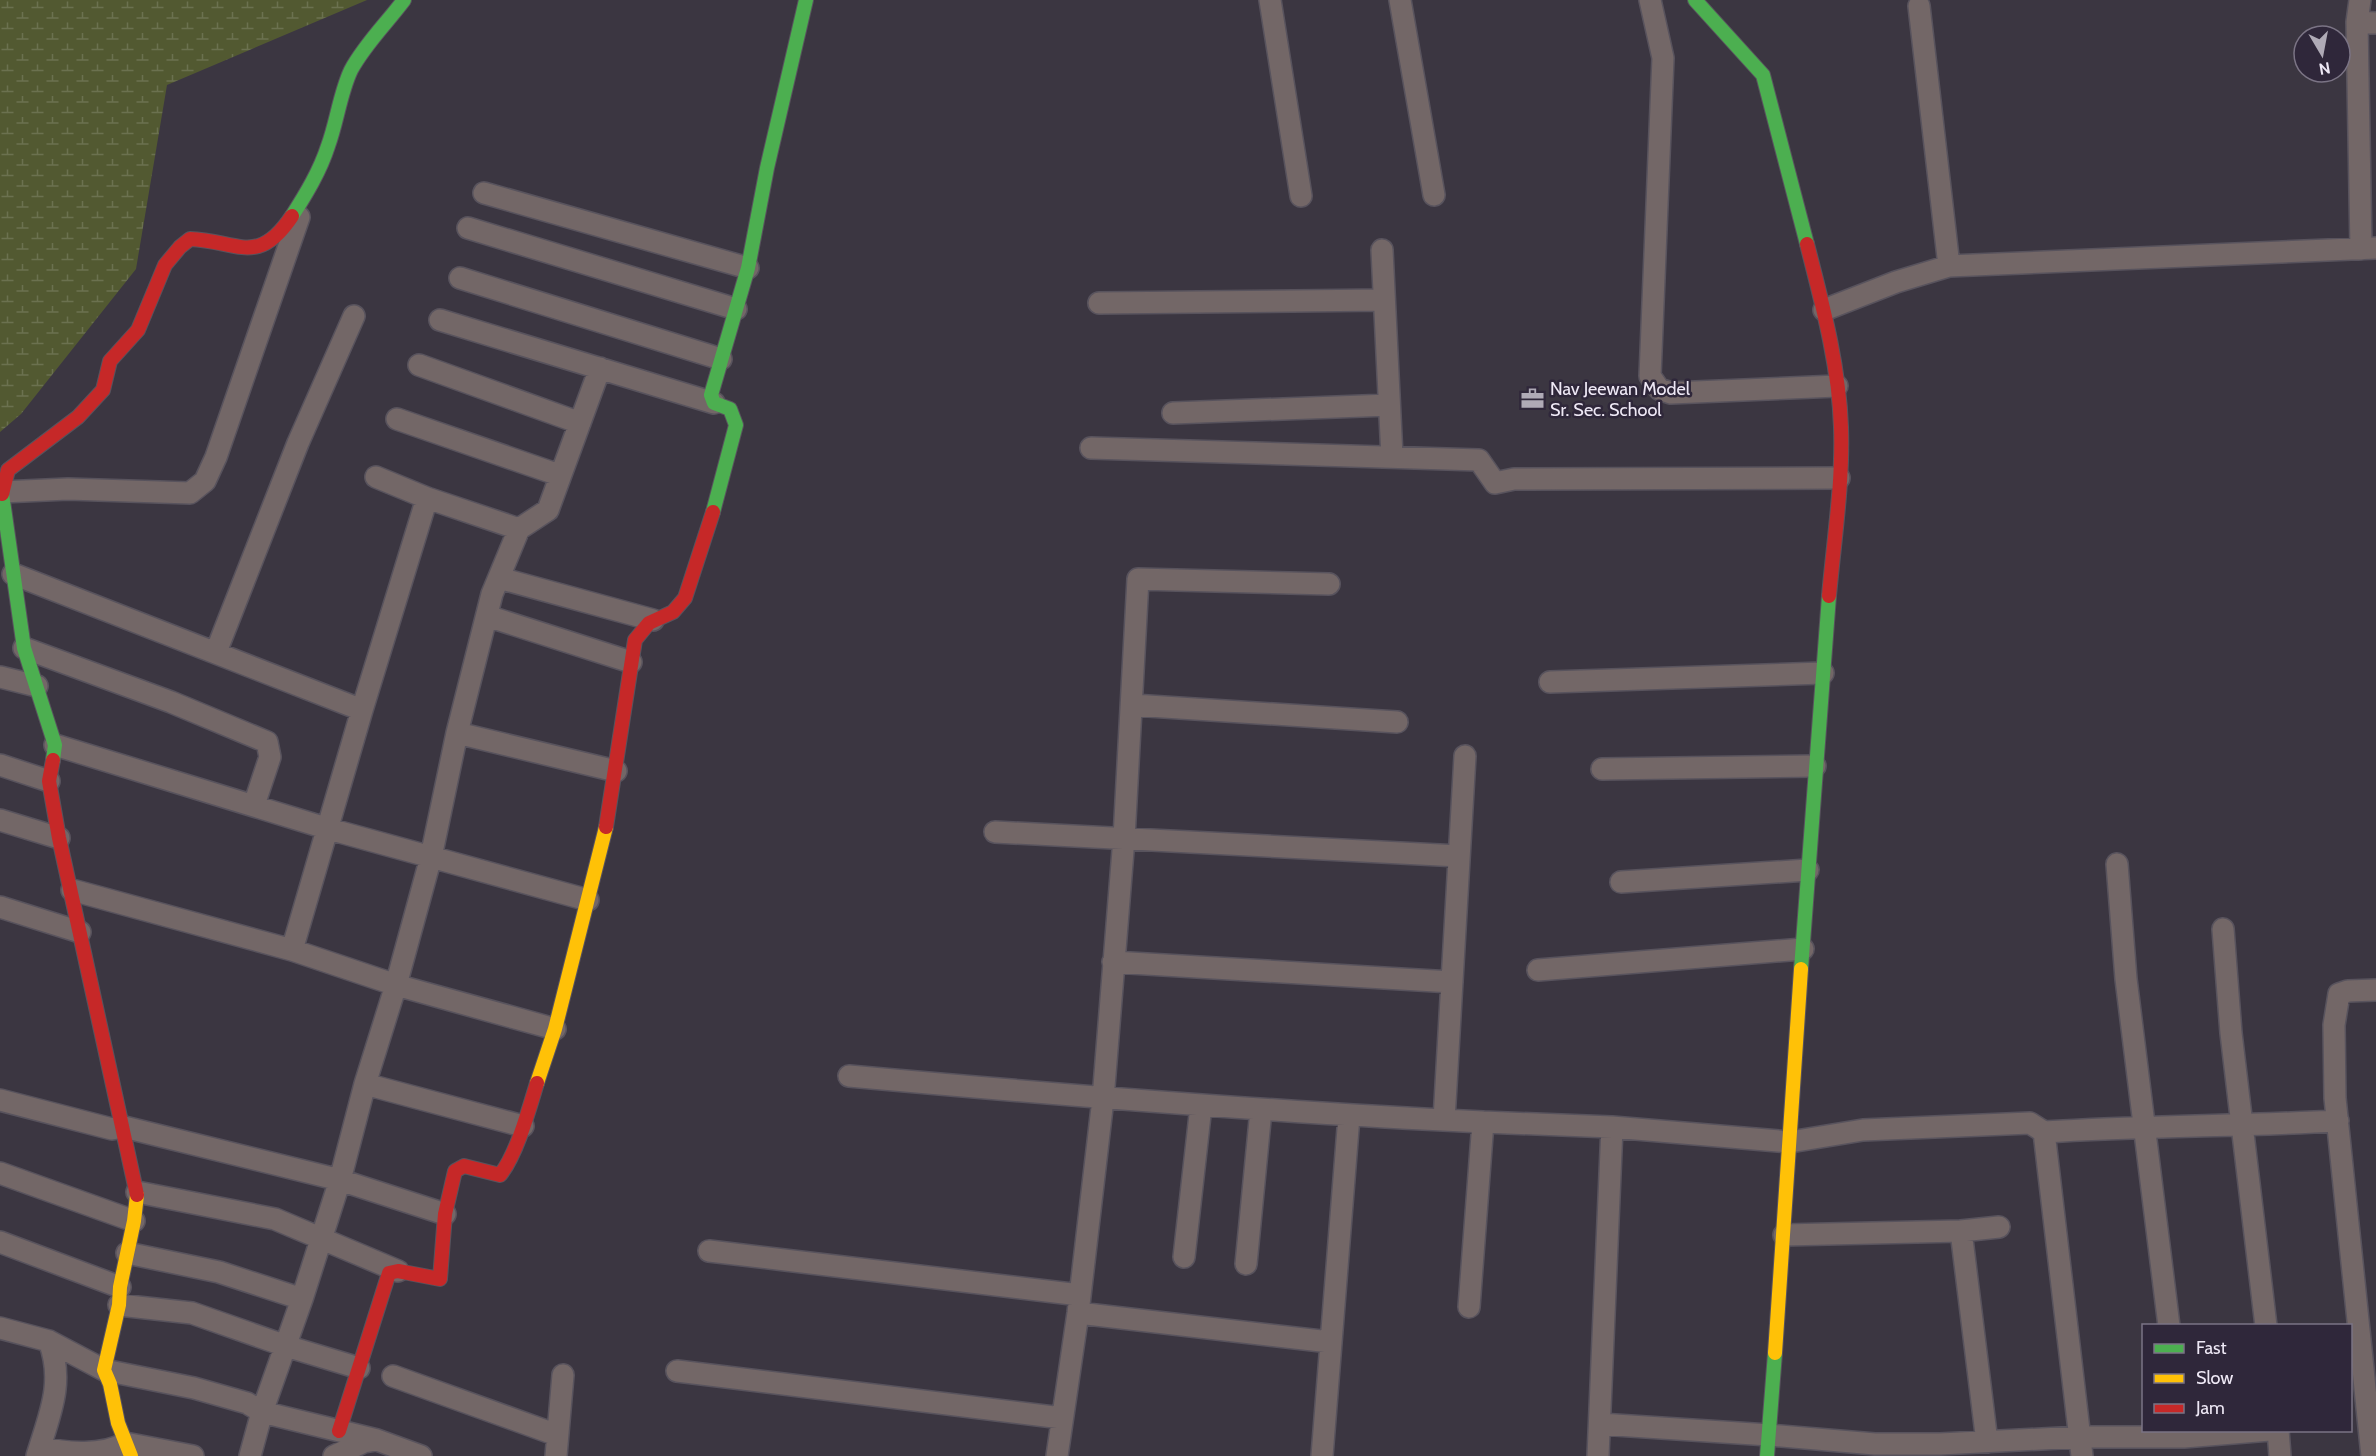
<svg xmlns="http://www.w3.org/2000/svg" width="2376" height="1456" font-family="Cabin,sans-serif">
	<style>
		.wetland { fill: url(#wetland-marsh) }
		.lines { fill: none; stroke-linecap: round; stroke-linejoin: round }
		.street-casing { stroke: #58535d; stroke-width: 24 }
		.fast-casing { stroke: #58535d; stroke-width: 16 }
		.slow-casing { stroke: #58535d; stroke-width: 16 }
		.jam-casing { stroke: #58535d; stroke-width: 16 }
		.street { stroke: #736767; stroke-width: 21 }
		.fast { stroke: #4caf50; stroke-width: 14 }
		.slow { stroke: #ffc107; stroke-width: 14 }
		.jam { stroke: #c62828; stroke-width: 14 }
		.labels { text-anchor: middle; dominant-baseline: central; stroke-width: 5; stroke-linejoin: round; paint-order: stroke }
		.poi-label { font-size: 18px; fill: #eee8f5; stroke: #2f273a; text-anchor: start }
	</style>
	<defs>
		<pattern id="wetland-marsh" width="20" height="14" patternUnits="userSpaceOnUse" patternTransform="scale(1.5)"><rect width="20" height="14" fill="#525931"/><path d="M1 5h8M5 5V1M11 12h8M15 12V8" fill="none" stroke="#6b714f"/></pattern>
	</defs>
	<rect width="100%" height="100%" fill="#3b3641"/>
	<path class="wetland" d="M0,0H367L167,85L136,269L21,414L0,432Z"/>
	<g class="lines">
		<defs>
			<path id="street" d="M1270,0L1301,196
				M1400,0L1434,195
				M1650,0L1663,58L1650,376L1659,389L1671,393L1837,386
				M2360,0L2357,22L2361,249
				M1919,6L1949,266
				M2357,22L2376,23
				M484,193L748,268
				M468,228L736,309
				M1382,250L1392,457
				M460,278L721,359
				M1099,303L1384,300
				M1824,310L1896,282L1949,266L2376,248
				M440,320L714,403
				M419,365L580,423
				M1173,413L1389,405
				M397,419L559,475
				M1091,448L1479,460L1495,483L1514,479L1839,478
				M376,477L427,498L519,529
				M2,492L68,489L190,493L205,481L216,457L299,217
				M13,574L362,710
				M499,578L653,620
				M487,616L631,662
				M24,648L171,702L267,742L270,757L254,805
				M216,652L298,443L354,316
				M0,677L37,686
				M1550,682L1823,673
				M1133,705L1397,722
				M457,733L616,771
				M55,745L329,829L588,900
				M0,765L49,781
				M1602,769L1815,766
				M0,820L59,838
				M995,832L1459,856
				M2117,864L2126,979L2169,1326
				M1621,882L1808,870
				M72,890L292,950L396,985L555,1029
				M0,907L80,932
				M2223,929L2231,1033L2266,1326
				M292,950L362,710L427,498
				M1113,962L1452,982
				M1538,970L1803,949
				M849,1076C1060,1095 1271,1112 1483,1122
				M365,1084L523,1126
				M0,1100L112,1129L124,1127L340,1180L445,1214
				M1444,1120L1465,756
				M2044,1132C2142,1126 2240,1126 2338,1121
				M0,1173L134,1221
				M137,1192L275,1219L398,1271
				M1961,1231L1999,1227
				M1784,1235L1961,1231L1987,1442
				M0,1242L120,1287
				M709,1251L1080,1295
				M127,1253L219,1272L302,1299
				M1184,1257L1201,1106
				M1246,1264L1261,1110
				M119,1305L192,1313L286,1346L359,1368
				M1469,1307L1483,1122L1612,1127L1790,1142L1863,1130L2030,1123L2044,1132L2082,1456
				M1078,1313L1330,1342
				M0,1328L49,1341L104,1370L194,1388L247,1403L262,1412L377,1440L421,1456
				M677,1371L1062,1418
				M393,1376L557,1435
				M1600,1424L1769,1435L1875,1444H1940L2080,1437H2184L2270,1430
				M2278,1430L2280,1456
				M40,1447C66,1454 104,1456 125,1443L193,1456
				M37,1456C49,1416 65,1383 49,1341
				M250,1456L262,1412L302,1299L340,1180L365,1084L396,985L431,857L457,733L492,594L519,529L548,510L600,368
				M334,1456L364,1442L376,1440
				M556,1456L563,1375
				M1057,1456L1078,1313L1103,1099L1124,838L1138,579L1329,584
				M1322,1456L1349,1116
				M1598,1456L1612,1127
				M2372,1456L2335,1098L2334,1025L2339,994L2348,991L2376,990"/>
			<path id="fast" d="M1695,0L1763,75L1807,244
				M292,216C306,194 320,171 328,146C337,122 340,93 351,70C365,44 386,24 404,0
				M2,494L24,648L55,745L53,760
				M713,512L736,425L730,409L714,403L711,395L748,268L767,168L806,0
				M1801,969L1829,596
				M1767,1456L1775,1353"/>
			<path id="slow" d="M537,1083L555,1029L606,827
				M1775,1353L1801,969
				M131,1456L118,1423L110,1384L104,1370L119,1305L120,1287L134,1221L137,1195"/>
			<path id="jam" d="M1807,244C1822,303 1839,365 1841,427C1843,483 1834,540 1829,596
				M2,494L8,470L78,417L103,390L110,361L138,330L165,265L180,247L190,239C238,241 258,267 292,216
				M53,760L49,781L59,838L137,1195
				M606,827L635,640L649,623L673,612L685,598L713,512
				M339,1431L389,1273L398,1271L440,1279L445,1214L455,1171L464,1166L500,1175C517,1154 529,1109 537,1083"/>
		</defs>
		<use href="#street" class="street-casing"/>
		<use href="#fast" class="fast-casing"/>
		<use href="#slow" class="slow-casing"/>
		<use href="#jam" class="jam-casing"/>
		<use href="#street" class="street"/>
		<use href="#fast" class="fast"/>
		<use href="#slow" class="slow"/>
		<use href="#jam" class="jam"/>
	</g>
	<defs>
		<symbol id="office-bare" viewBox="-9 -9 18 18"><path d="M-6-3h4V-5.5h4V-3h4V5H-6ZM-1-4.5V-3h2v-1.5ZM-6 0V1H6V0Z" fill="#afaab6" stroke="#2f273a" stroke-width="2.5" paint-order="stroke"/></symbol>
	</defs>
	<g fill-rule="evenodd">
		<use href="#office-bare" x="1516" y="382" width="33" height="33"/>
	</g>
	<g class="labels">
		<g class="poi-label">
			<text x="1550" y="389">Nav Jeewan Model<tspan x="1550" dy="21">Sr. Sec. School</tspan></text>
		</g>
	</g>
	<rect x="2142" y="1324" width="210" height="108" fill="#2f273a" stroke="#7b7485" stroke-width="1.5"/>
	<rect x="2154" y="1344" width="30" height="9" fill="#4caf50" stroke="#7b7485" stroke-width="1.5"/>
	<text x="2196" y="1354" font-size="18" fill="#eee8f5">Fast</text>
	<rect x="2154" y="1374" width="30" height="9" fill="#ffc107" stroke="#7b7485" stroke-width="1.5"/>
	<text x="2196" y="1384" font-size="18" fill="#eee8f5">Slow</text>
	<rect x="2154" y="1404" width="30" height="9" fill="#c62828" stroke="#7b7485" stroke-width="1.5"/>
	<text x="2196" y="1414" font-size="18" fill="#eee8f5">Jam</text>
	<g transform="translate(2322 54) rotate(170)"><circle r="28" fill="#2f273a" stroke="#7b7485" stroke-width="1.5"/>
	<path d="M0-4.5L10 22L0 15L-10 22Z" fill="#afaab6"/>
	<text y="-9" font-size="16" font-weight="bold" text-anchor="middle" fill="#eee8f5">N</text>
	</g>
</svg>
